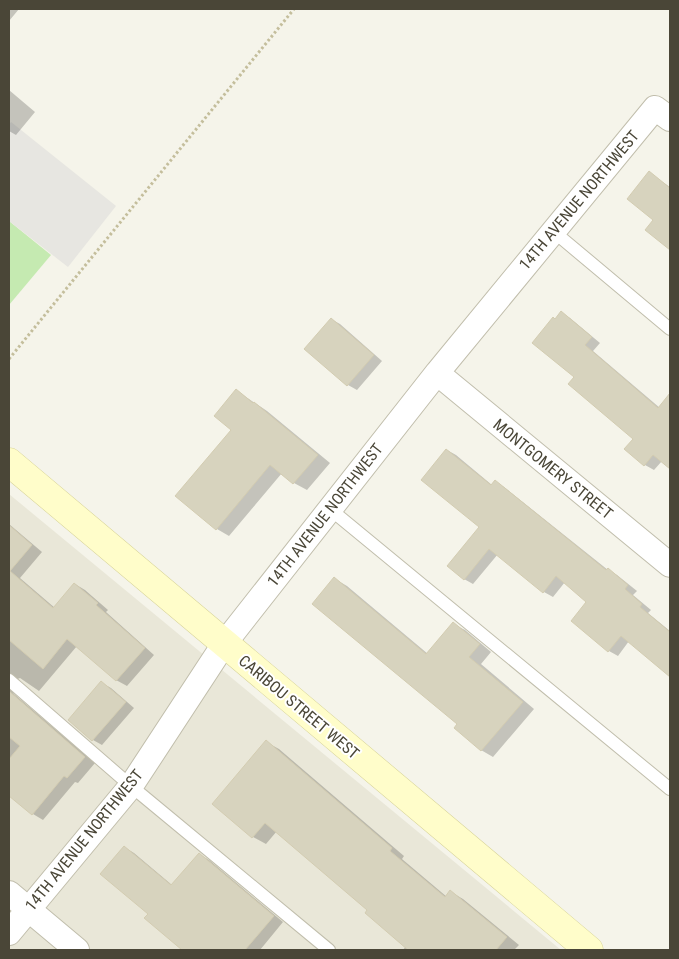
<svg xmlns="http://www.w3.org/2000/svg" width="679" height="959" font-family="'Roboto Condensed',sans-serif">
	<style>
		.residential { fill: #e9e7d8 }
		.green { fill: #c5eab1 }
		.parking { fill: #e7e6e1 }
		.shadow { fill: #0003 }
		.building { fill: #d7d3be; stroke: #d3ccb1 }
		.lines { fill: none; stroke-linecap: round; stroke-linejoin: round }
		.lane-casing { stroke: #c1beac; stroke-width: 14 }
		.street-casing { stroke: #c1beac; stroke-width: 26 }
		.secondary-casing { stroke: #d7d398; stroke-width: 29 }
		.path { stroke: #c4be9c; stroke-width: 3; stroke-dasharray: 2.5 2.5; stroke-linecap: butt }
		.lane { stroke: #fff; stroke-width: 12 }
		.street { stroke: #fff; stroke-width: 24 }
		.secondary { stroke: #fffdca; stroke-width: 28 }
		.labels { text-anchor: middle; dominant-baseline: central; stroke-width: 4; stroke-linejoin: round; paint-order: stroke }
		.street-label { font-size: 16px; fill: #4a4637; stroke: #fff }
	</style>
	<rect width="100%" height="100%" fill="#f5f4ea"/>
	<path class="residential" d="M9,494L561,950H9Z"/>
	<path class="green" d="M9,221L51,255L9,305Z"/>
	<path class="parking" d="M11,122L116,206L68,267L9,221V125Z"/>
	<path class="shadow" d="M9,9H19L9,21Z
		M9,90L35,112L16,135L9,131Z
		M649,173L670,187V248L647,229L655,220Z
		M561,313L570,318L600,343L593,351L660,408L669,397H670V468L662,461L654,470L645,465L626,449L635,439L576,377L555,320Z
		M331,319L340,324L382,361L357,390L348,385Z
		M237,391L267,411L330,463L307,490L294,483L282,473L229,536L217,529L232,430Z
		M447,450L456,455L492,485L495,482L504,487L608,570L617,575L637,591L633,595L651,610L648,613L670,631V676L629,641L618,656L609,651L588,602L565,582L553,597L544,592L498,554L473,584L464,579L480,527Z
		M9,524L42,552L20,578L55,608L75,584L85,590L108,610L106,612L154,655L127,686L116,680L77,646L39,691L20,678L13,681L11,689L14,694L95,763L78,783L75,782L43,820L33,814L9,794Z
		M335,579L347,586L428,654L453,624L465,630L491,652L481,664L534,709L493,757L481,750Z
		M102,683L111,688L134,708L102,745L93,740Z
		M266,742L279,749L404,856L402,859L447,897L451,892L463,899L519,945L514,950H403L406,946L369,910L277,831L266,844L253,837Z
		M124,847L134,853L172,885L199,854L209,860L283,922L260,950H185L146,918L149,914Z"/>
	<path class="building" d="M649,171L670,188V250L645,230L653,220L627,199Z
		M561,311L592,337L585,345L658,408L670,393V469L653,455L644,466L624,449L633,439L568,384L574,377L532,343L553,317L555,319Z
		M331,318L374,355L347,386L304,349Z
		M236,389L253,403L254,402L318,455L293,484L270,465L216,530L175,496L231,430L214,416Z
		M446,449L491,485L495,480L606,570L608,568L628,585L625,589L642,604L640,607L670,632V677L621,636L608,652L571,621L586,602L556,576L543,593L489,549L464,580L447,566L479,527L421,480Z
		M9,525L32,545L10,571L53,608L74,583L98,603L96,605L145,648L116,681L67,639L43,669L9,640Z
		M334,577L426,654L453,622L480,644L469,657L523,702L481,751L454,728L457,724L312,604Z
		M101,681L126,702L92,741L68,720Z
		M9,691L85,757L67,778L64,776L32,815L9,796V759L20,746L9,737Z
		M266,740L392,848L390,851L445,897L450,890L507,937L496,950H408L365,913L367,910L265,823L252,838L212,804Z
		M124,846L171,885L199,853L274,916L245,950H182L144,918L148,914L100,874Z"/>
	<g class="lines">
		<defs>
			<path id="lane" d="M553,231L670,329
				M330,509L670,789
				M9,680L131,786L329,950"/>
			<path id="street" d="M437,373L670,565
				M9,893L77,950
				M9,933L131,786L224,644L437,373L655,108L670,119"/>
			<path id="secondary" d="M9,462L589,950"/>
		</defs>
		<use href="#lane" class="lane-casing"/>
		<use href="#street" class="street-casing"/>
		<use href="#secondary" class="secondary-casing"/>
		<path class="path" d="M9,359L294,9"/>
		<use href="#lane" class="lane"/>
		<use href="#street" class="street"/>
		<use href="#secondary" class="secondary"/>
	</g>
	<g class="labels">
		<g class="street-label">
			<text transform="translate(579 200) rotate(-50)">14TH AVENUE NORTHWEST</text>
			<text transform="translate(553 469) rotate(39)">MONTGOMERY STREET</text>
			<text transform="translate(325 515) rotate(-52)">14TH AVENUE NORTHWEST</text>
			<text transform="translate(299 707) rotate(40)">CARIBOU STREET WEST</text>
			<text transform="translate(84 840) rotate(-51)">14TH AVENUE NORTHWEST</text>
		</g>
	</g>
	<rect width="679" height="959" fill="none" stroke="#4a4637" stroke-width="20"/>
</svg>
